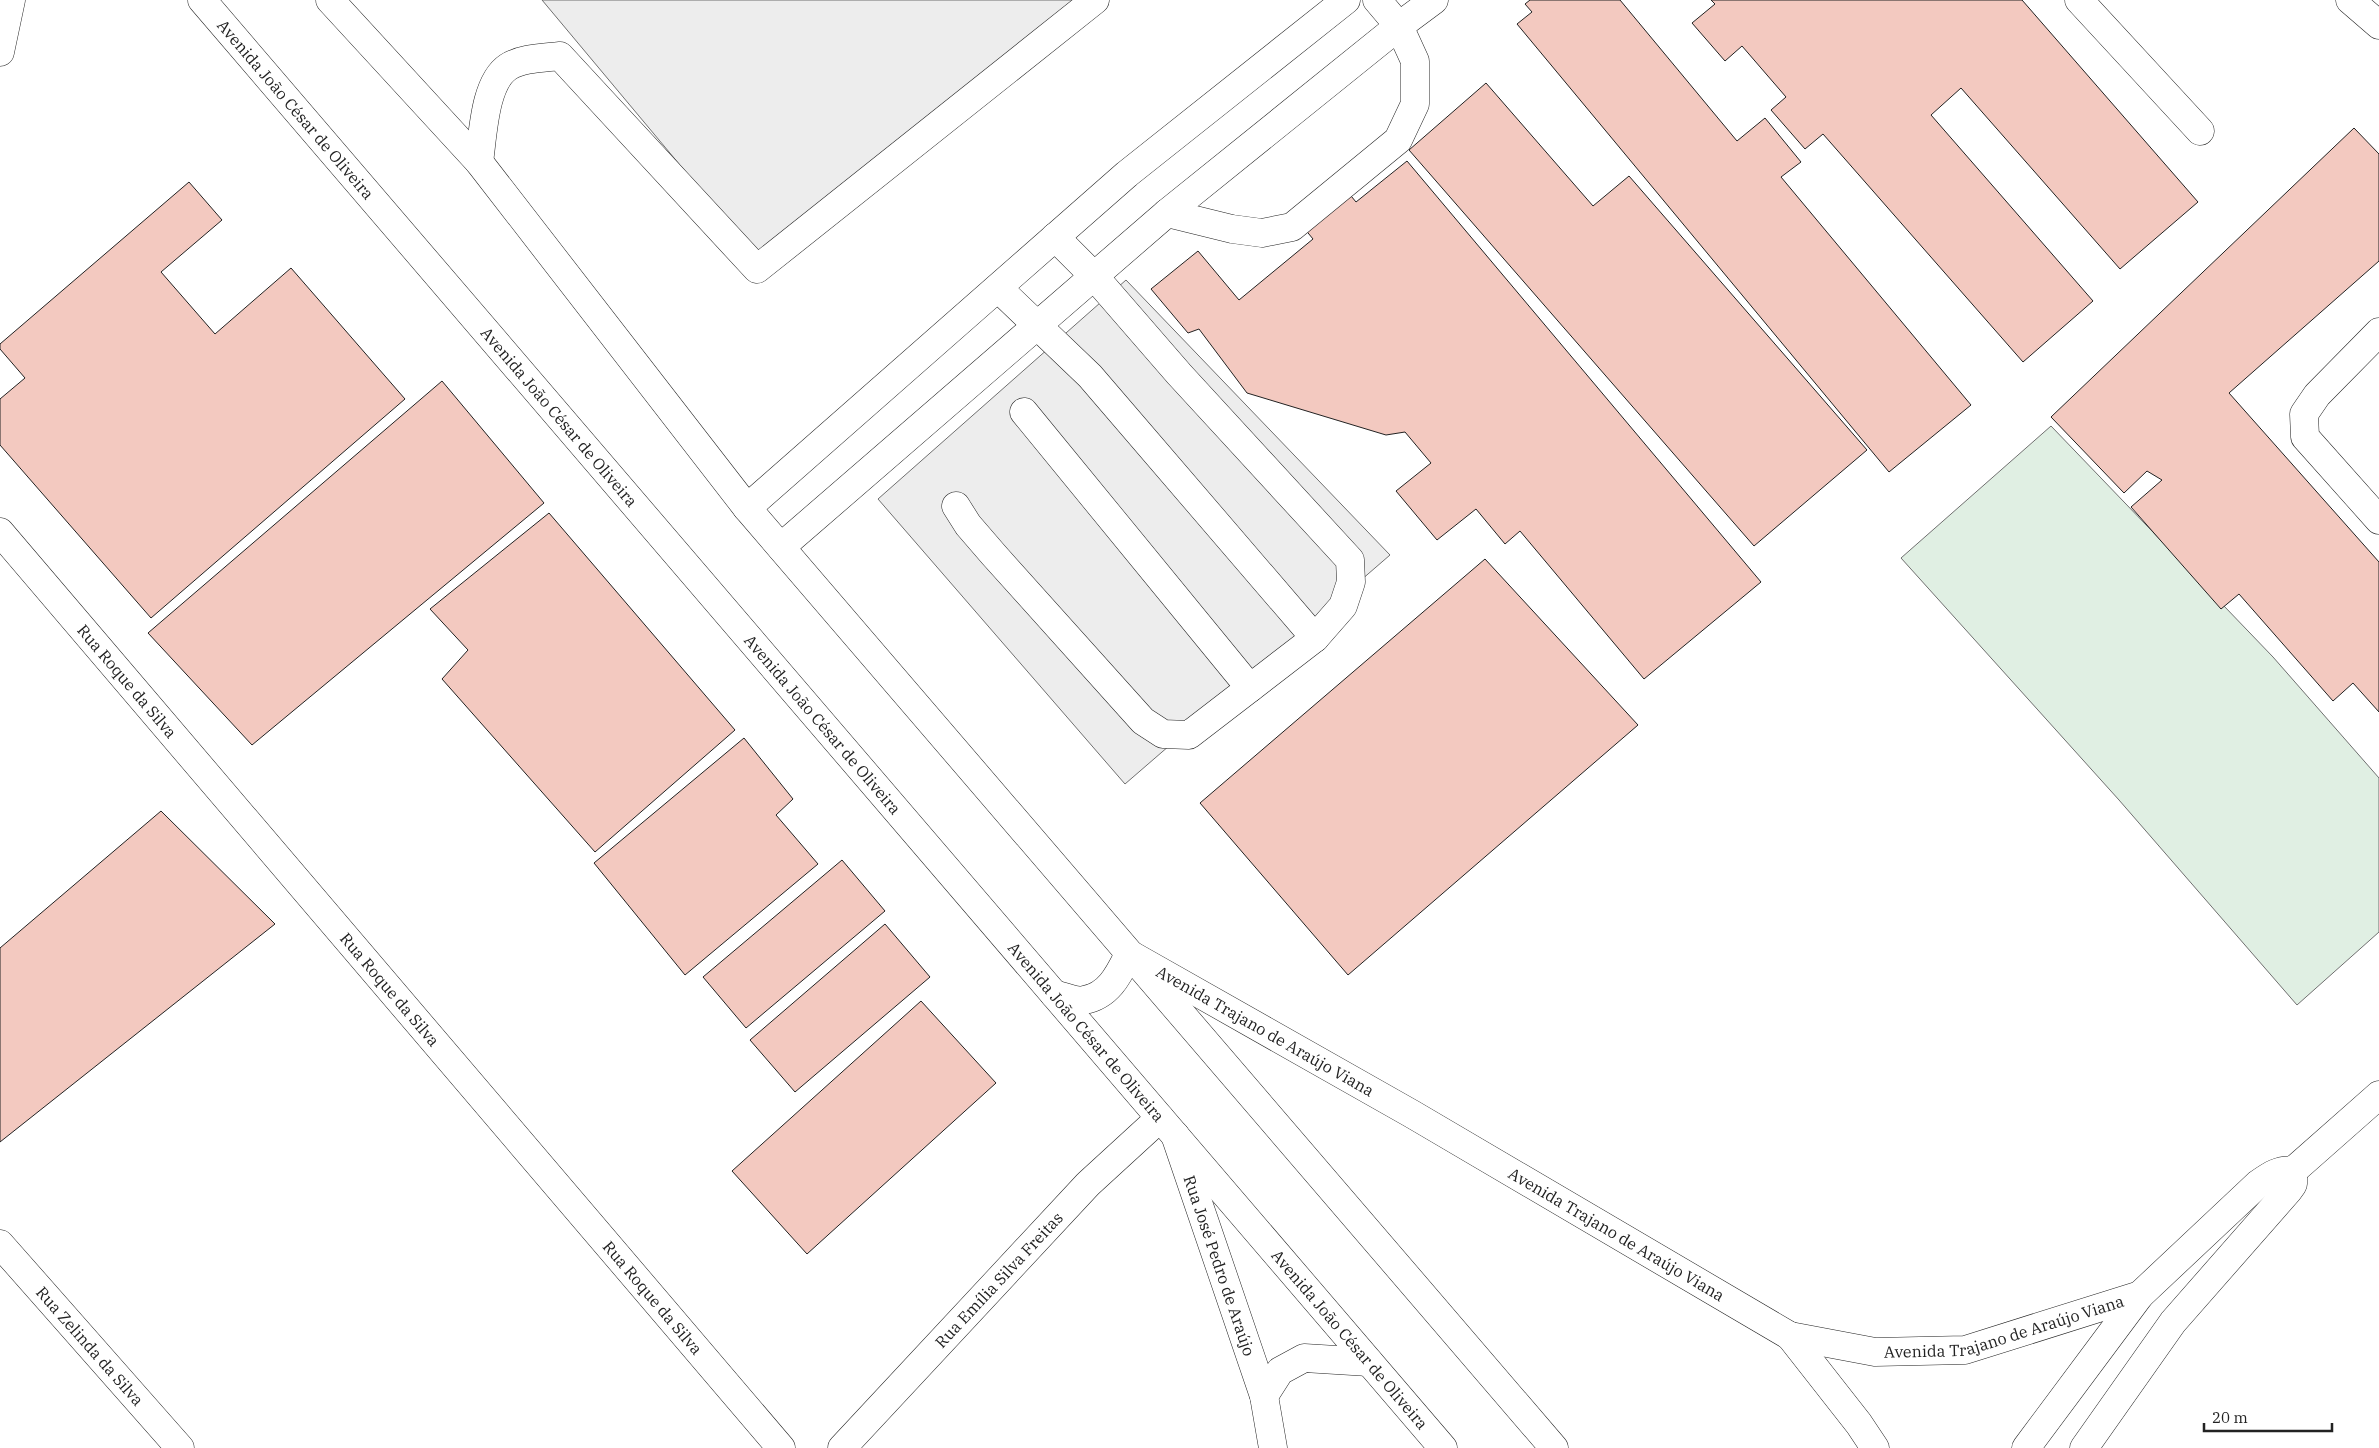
<svg xmlns="http://www.w3.org/2000/svg" width="2379" height="1448" font-family="'IBM Plex Serif',serif">
	<style>
		.green { fill: #e0efe3; stroke: #6f6f6f }
		.parking { fill: #ededed; stroke: #6f6f6f }
		.building { fill: #f3c9c0; stroke: #222 }
		.lines { fill: none; stroke-linecap: round; stroke-linejoin: round }
		.minor-casing { stroke: #222; stroke-width: 29 }
		.major-casing { stroke: #222; stroke-width: 29 }
		.minor { stroke: #fff; stroke-width: 28 }
		.major { stroke: #fff; stroke-width: 28 }
		.labels { text-anchor: middle; dominant-baseline: central; stroke-width: 4; stroke-linejoin: round; paint-order: stroke }
		.street-label { font-size: 16px; fill: #222; stroke: #fff }
	</style>
	<rect width="100%" height="100%" fill="#fff"/>
	<path class="green" d="M2051,426L2273,657L2379,778V932L2297,1005L2119,800L1901,558Z"/>
	<path class="parking" d="M542,0H1100L756,256Z
		M1126,280L1390,555L1125,784L878,499Z"/>
	<path class="building" d="M1530,0H1620L1737,141L1765,118L1801,162L1781,177L1971,405L1889,472L1517,24L1532,12L1525,4Z
		M1711,0H2022L2198,202L2120,269L1961,88L1931,115L2093,301L2023,362L1823,134L1805,149L1771,110L1786,97L1742,46L1725,61L1692,23L1715,4Z
		M1486,83L1593,206L1629,176L1867,450L1754,546L1409,150Z
		M2354,128L2379,154V261L2229,393L2379,562V712L2353,683L2333,701L2239,594L2221,609L2131,507L2162,480L2147,471L2124,493L2051,417Z
		M1407,161L1761,582L1644,679L1520,531L1505,544L1476,509L1437,540L1396,491L1431,463L1405,432L1386,435L1247,393L1199,329L1188,333L1151,289L1198,251L1239,300L1313,239L1304,228L1347,191L1356,202Z
		M189,182L222,220L161,272L215,334L291,268L405,399L151,618L0,445V399L25,378L0,349V344Z
		M442,381L544,503L252,745L148,633Z
		M549,513L735,730L595,852L442,679L468,650L430,609Z
		M1485,559L1638,725L1348,975L1200,803Z
		M744,738L793,799L776,815L818,864L685,975L594,863Z
		M161,811L275,924L0,1142V948Z
		M842,860L885,911L746,1028L703,977Z
		M885,924L930,977L795,1092L750,1040Z
		M921,1001L996,1083L807,1254L732,1171Z"/>
	<g class="lines">
		<defs>
			<g id="minor">
				<path d="M2079,0L2200,131"/>
				<path d="M2350,0L2379,25"/>
				<path d="M0,52L11,0"/>
				<path d="M479,162C483,136 484,83 508,67C522,58 543,58 560,56L757,269L1095,0"/>
				<path d="M1167,213L1232,229L1262,233L1292,227L1398,140L1415,104V61L1399,26L1377,0"/>
				<path d="M998,288L1090,376L1315,638"/>
				<path d="M2379,332L2317,395L2304,414L2305,437L2379,520"/>
				<path d="M1024,412L1250,688"/>
				<path d="M956,506L968,525L993,554L1143,721L1163,734L1189,735L1315,638L1343,606L1351,582L1350,560L1179,374L1094,276L1055,237"/>
				<path d="M747,508L1127,174L1346,0"/>
				<path id="s1" d="M0,532L781,1448"/>
				<path d="M781,547L1167,213L1399,26L1434,0"/>
				<path id="s2" d="M1133,956L1412,1114L1790,1336L1875,1352L1965,1350L2140,1295"/>
				<path id="s3" d="M1175,1135L1264,1396L1273,1448"/>
				<path id="s4" d="M0,1244L180,1448"/>
				<path d="M1790,1336L1859,1424L1875,1448"/>
				<path d="M1264,1396L1280,1371L1304,1358L1369,1362"/>
				<path id="s5" d="M842,1448L1088,1184L1160,1118"/>
				<path d="M2026,1448L2140,1295L2258,1184C2268,1177 2280,1168 2293,1171L2379,1095"/>
				<path d="M2084,1448L2173,1322L2288,1191L2293,1184V1171"/>
			</g>
			<g id="major">
				<path id="s6" d="M202,0L1443,1448"/>
				<path d="M330,0L479,162L747,508L1554,1448"/>
				<path d="M1054,994C1062,996 1076,1002 1084,1000C1109,996 1119,974 1129,954"/>
			</g>
		</defs>
		<use href="#minor" class="minor-casing"/>
		<use href="#major" class="major-casing"/>
		<use href="#minor" class="minor"/>
		<use href="#major" class="major"/>
	</g>
	<g class="labels">
		<g class="street-label">
			<text stroke="none"><textPath href="#s6" startOffset="144">Avenida João César de Oliveira</textPath></text>
			<text stroke="none"><textPath href="#s6" startOffset="549">Avenida João César de Oliveira</textPath></text>
			<text stroke="none"><textPath href="#s1" startOffset="196">Rua Roque da Silva</textPath></text>
			<text stroke="none"><textPath href="#s6" startOffset="954">Avenida João César de Oliveira</textPath></text>
			<text stroke="none"><textPath href="#s1" startOffset="601">Rua Roque da Silva</textPath></text>
			<text stroke="none"><textPath href="#s2" startOffset="152">Avenida Trajano de Araújo Viana</textPath></text>
			<text stroke="none"><textPath href="#s6" startOffset="1359">Avenida João César de Oliveira</textPath></text>
			<text stroke="none"><textPath href="#s2" startOffset="558">Avenida Trajano de Araújo Viana</textPath></text>
			<text stroke="none"><textPath href="#s3" startOffset="138">Rua José Pedro de Araújo</textPath></text>
			<text stroke="none"><textPath href="#s5" startOffset="230">Rua Emília Silva Freitas</textPath></text>
			<text stroke="none"><textPath href="#s1" startOffset="1006">Rua Roque da Silva</textPath></text>
			<text stroke="none"><textPath href="#s2" startOffset="978">Avenida Trajano de Araújo Viana</textPath></text>
			<text stroke="none"><textPath href="#s6" startOffset="1764">Avenida João César de Oliveira</textPath></text>
			<text stroke="none"><textPath href="#s4" startOffset="136">Rua Zelinda da Silva</textPath></text>
		</g>
	</g>
	<path d="M2204 1423v8h128v-8" fill="none" stroke="#222222" stroke-width="2.5"/>
	<text x="2212" y="1423" font-size="15" fill="#222222" stroke="#ffffff" stroke-width="4" paint-order="stroke">20 m</text>
</svg>
